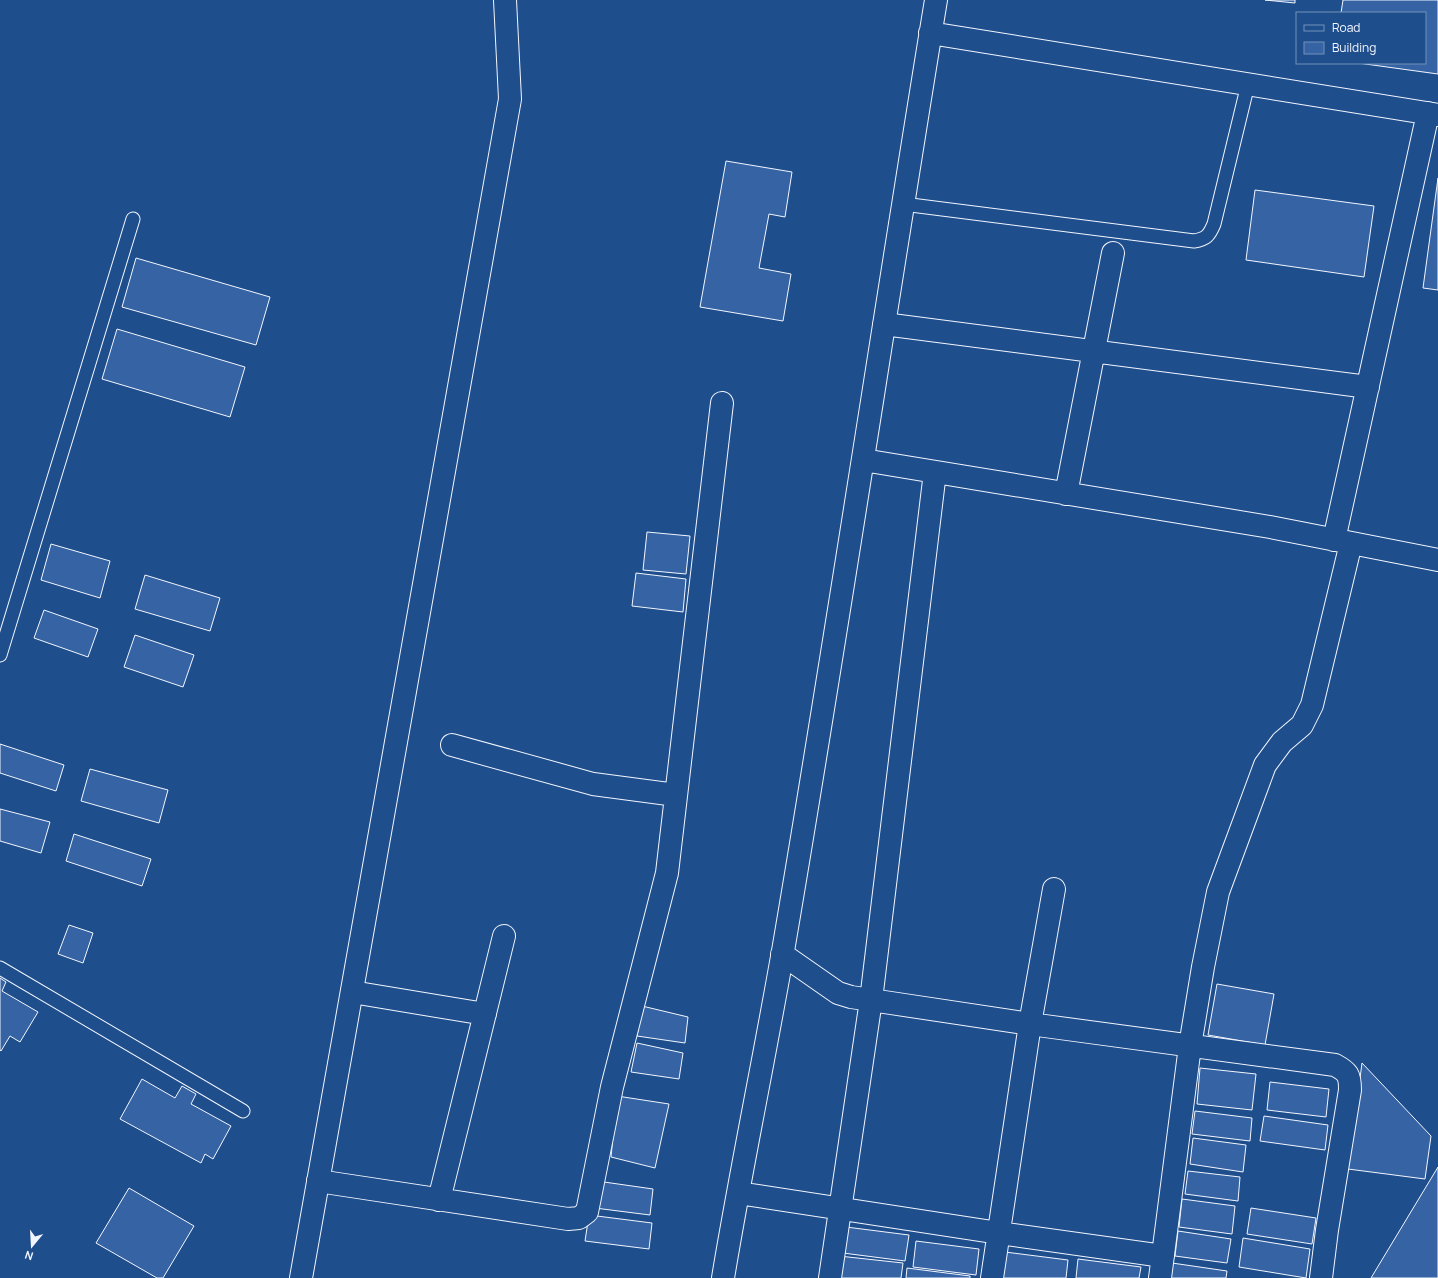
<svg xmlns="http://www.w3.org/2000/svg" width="1438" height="1278" font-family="Manrope,sans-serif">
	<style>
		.building { fill: #3563a3; stroke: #f2f6ff }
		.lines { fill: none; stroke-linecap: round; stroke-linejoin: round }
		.lane-casing { stroke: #f2f6ff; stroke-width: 15 }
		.street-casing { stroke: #f2f6ff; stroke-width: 24 }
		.secondary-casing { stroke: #f2f6ff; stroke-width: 24 }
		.lane { stroke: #1f4e8c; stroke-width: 13 }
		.street { stroke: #1f4e8c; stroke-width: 22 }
		.secondary { stroke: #1f4e8c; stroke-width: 22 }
	</style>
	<rect width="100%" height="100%" fill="#1f4e8c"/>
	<path class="building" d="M1265,0H1295V3Z
		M1343,0H1438V74L1358,63H1425V13H1341Z
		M726,161L792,172L785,217L769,214L759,268L791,274L783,321L700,307Z
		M1438,178V290L1423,288Z
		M1255,190L1374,206L1364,277L1246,260Z
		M136,258L270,297L256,345L122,307Z
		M117,329L245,367L230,417L102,379Z
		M647,532L690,536L686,574L643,570Z
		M51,544L110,561L100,598L41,580Z
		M636,573L686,579L683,612L632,606Z
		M145,575L220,598L210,631L135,609Z
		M44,610L98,629L88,657L34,638Z
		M135,635L194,655L183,687L124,667Z
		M0,744L64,765L56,791L0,773Z
		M90,769L168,790L159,823L81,801Z
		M0,809L50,822L41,853L0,841Z
		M74,834L151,859L142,886L66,861Z
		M69,925L93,933L83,963L58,954Z
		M0,978L6,982L2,991L38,1012L20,1042L10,1036L1,1051L0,1050Z
		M1217,984L1274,994L1265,1045L1208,1035Z
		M642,1006L688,1017L685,1043L637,1036Z
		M637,1043L683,1053L679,1079L631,1072Z
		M1362,1063L1431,1136L1425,1179L1348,1169Z
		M1200,1068L1256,1074L1252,1110L1197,1104Z
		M142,1079L175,1098L182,1086L196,1094L191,1104L231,1126L213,1159L205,1154L201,1163L120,1119Z
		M1270,1082L1329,1089L1326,1117L1267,1110Z
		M617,1096L669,1104L655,1168L611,1157Z
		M1195,1111L1252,1118L1250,1141L1192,1134Z
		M1264,1116L1328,1125L1325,1150L1260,1141Z
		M1193,1138L1246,1145L1243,1172L1190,1164Z
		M1438,1167V1278H1371Z
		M1188,1171L1240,1177L1238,1201L1185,1194Z
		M590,1180L653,1189L650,1215L587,1207Z
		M129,1188L194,1226L163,1278H157L96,1243Z
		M1182,1199L1235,1206L1232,1234L1179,1227Z
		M1251,1208L1316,1218L1312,1244L1247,1234Z
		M589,1215L652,1223L649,1249L585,1241Z
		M846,1227L909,1235L905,1261L843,1253Z
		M1178,1231L1231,1239L1227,1263L1175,1256Z
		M1243,1238L1310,1249L1306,1278L1239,1267Z
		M916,1241L979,1249L976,1275L913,1267Z
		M1005,1252L1068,1260L1066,1278H1002Z
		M839,1256L903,1263L901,1278H837Z
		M1078,1259L1141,1267L1139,1278H1076Z
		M1172,1263L1227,1271L1226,1278H1170Z
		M907,1268L970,1276V1278H906Z"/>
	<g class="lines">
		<defs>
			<path id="lane" d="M903,204L1194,241C1206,239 1209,236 1214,224L1248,84
				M0,655L133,219
				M0,968L243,1111"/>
			<path id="street" d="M930,33L1438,115
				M884,324L1368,387
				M863,460L1270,527L1438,560
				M1066,494L1113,253
				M1334,540L1428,113
				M452,745L593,784L676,795
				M782,954L838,993L851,997L1030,1024L1335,1065C1348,1072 1350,1075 1350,1090L1327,1230L1321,1278
				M352,992L485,1014
				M318,1181L568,1219L579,1218L587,1212L612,1087L667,873L722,403
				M738,1193L999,1233L1163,1256
				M439,1200L504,936
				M723,1278C741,1169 764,1060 783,951C837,635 884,317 936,0
				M830,1278L871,1000L935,472
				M992,1278L1030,1024L1054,889
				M1160,1278L1190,1046L1203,967L1218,892L1265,765L1282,742L1302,725L1312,705L1351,543"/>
			<path id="secondary" d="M301,1278L510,99L505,0"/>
		</defs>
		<use href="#lane" class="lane-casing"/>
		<use href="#street" class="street-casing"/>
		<use href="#secondary" class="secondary-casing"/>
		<use href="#lane" class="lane"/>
		<use href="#street" class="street"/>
		<use href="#secondary" class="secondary"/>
	</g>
	<rect x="1296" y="12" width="130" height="52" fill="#1f4e8c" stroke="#7391ba"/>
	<rect x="1304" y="25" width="20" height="6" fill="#1f4e8c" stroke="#7391ba"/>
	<text x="1332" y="32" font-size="12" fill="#f2f6ff">Road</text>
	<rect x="1304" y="42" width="20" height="12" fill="#3563a3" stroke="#7391ba"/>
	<text x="1332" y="52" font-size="12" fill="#f2f6ff">Building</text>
	<g transform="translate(32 1246) rotate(198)" stroke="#1f4e8c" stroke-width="3" paint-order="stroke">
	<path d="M0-3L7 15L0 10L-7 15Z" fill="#f2f6ff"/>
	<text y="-6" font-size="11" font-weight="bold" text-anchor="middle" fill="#f2f6ff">N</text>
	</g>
</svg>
